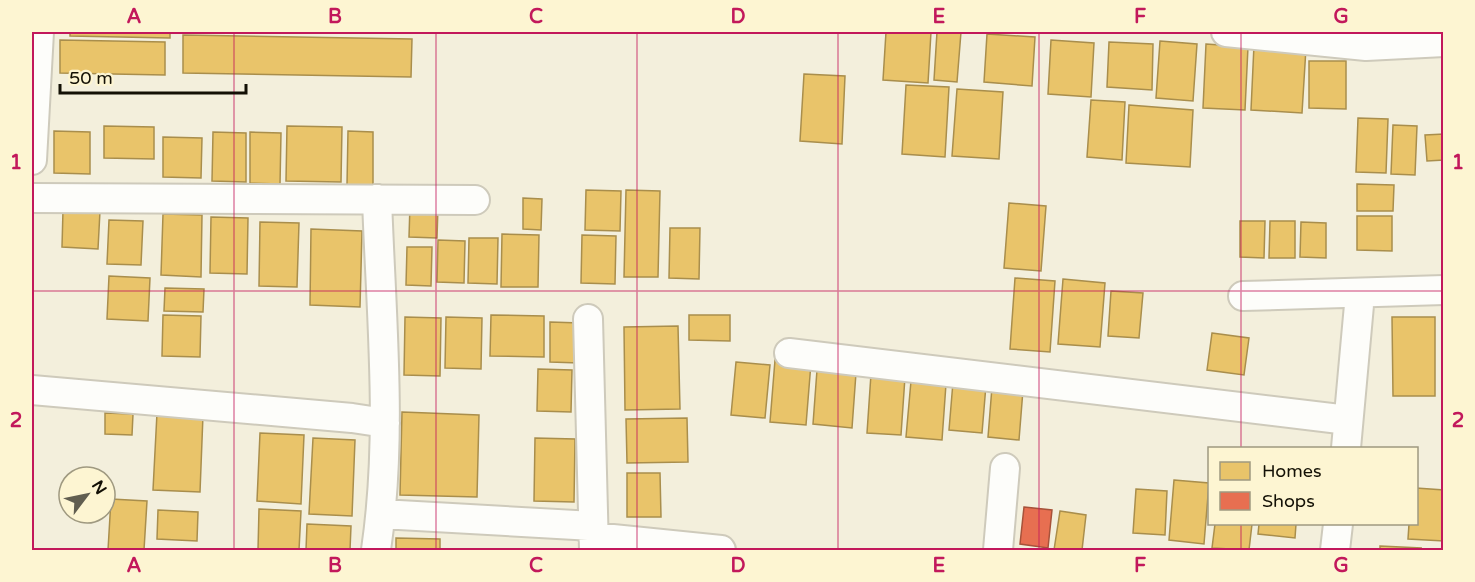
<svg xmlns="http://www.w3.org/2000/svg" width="1475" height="582" font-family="'Varela Round',sans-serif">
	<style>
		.homes { fill: #e9c46a; stroke: #a98e4c; stroke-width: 1.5 }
		.shops { fill: #e76f51; stroke: #a7523a; stroke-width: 1.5 }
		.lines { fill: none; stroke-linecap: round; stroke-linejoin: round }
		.minor-casing { stroke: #cecabb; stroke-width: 32 }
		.minor { stroke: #fdfdfa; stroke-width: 28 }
		.grid { fill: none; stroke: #c2185b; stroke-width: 1.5; stroke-opacity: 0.55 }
		.neatline { fill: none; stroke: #c2185b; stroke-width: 2 }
		.grid-label { font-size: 20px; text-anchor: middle; font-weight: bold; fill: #c2185b }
	</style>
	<rect width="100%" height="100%" fill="#f3efdc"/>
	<path class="homes" d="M70,32H170V38L70,36Z
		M886,32H931L928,83L883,80Z
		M937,32H961L957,82L934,80Z
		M987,34L1035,37L1032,86L984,82Z
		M183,35L412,39L411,77L183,73Z
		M60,40L165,42V75L60,73Z
		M1051,40L1094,43L1091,97L1048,94Z
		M1160,41L1197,44L1193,101L1156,98Z
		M1109,42L1153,44L1152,90L1107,87Z
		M1206,44L1248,47L1245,110L1203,108Z
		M1254,45L1306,48L1302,113L1251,110Z
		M1309,61H1346V109L1309,108Z
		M804,74L845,76L842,144L800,141Z
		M906,85L949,87L945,157L902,154Z
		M957,89L1003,92L999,159L952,156Z
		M1091,100L1125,102L1122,160L1087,157Z
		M1129,105L1193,110L1190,167L1126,163Z
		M1358,118L1388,119L1386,173L1356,172Z
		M1393,125L1417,126L1415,175L1391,174Z
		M104,126L154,127V159L104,158Z
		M287,126L342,127L341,182L286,181Z
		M54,131L90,132V174L54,173Z
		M348,131L373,132V186L347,185Z
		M213,132L246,133V182L212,181Z
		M250,132L281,133L280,184L250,183Z
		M1444,134V160L1427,161L1425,135Z
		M163,137L202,138L201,178L163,177Z
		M1357,184L1394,185L1393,211H1357Z
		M586,190L621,191L620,231L585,230Z
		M626,190L660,191L658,277H624Z
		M523,198L542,199L541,230L523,229Z
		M1009,203L1046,206L1041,271L1004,268Z
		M410,205L438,206L437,238L409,237Z
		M63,210L100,211L98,249L62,247Z
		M163,214L202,215L201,277L161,275Z
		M1357,216H1392V251L1357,250Z
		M211,217L248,218L247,274L210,273Z
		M109,220L143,221L141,265L107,264Z
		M1240,221H1265L1264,258L1240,257Z
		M1270,221H1295V258H1269Z
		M260,222L299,223L297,287L259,286Z
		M1301,222L1326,223V258L1300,257Z
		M670,228H700L699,279L669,278Z
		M311,229L362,231L360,307L310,305Z
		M502,234L539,235L538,287H501Z
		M582,235L616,236L615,284L581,283Z
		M469,238H498L497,284L468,283Z
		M438,240L465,241L464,283L437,282Z
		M407,247H432L431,286L406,285Z
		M109,276L150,278L148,321L107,319Z
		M1015,278L1055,281L1050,352L1010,349Z
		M1063,279L1105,283L1100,347L1058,344Z
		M165,288L204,289L203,312L164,311Z
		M1111,291L1143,293L1139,338L1108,336Z
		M163,315L201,316L200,357L162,356Z
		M491,315L544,316V357L490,356Z
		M689,315H730V341L689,340Z
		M405,317L441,318L440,376L404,375Z
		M446,317L482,318L481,369L445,368Z
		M1392,317H1435V396H1393Z
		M550,322L580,323L579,363L550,362Z
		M678,326L680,409L625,410L624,327Z
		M1212,333L1249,338L1244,375L1207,370Z
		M775,360L811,363L806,425L770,422Z
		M736,362L770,365L765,418L731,415Z
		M538,369L572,370L571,412L537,411Z
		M817,370L856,373L852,428L813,424Z
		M871,374L905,377L901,435L867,433Z
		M911,381L946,384L942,440L906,437Z
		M953,382L986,385L982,433L949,430Z
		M992,387L1023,390L1019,440L988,437Z
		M402,412L479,415L477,497L400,495Z
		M105,413L133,414L132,435L105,434Z
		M157,413L203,415L200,492L153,490Z
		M687,418L688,462L627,463L626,419Z
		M260,433L304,435L301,504L257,501Z
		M313,438L355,440L352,516L309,514Z
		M535,438L575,439L574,502L534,501Z
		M627,473H660L661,517H627Z
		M1174,480L1209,483L1204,544L1169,540Z
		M1416,488L1444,490V541L1408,539L1409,524H1416Z
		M1136,489L1167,491L1165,535L1133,533Z
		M111,499L147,501L144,550H108Z
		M259,509L301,511L299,550H258Z
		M158,510L198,512L197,541L157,539Z
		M1060,511L1086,515L1082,550H1054Z
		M307,524L351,526L350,550H306Z
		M1215,524H1252L1249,550L1212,548Z
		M1259,524H1296L1295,538L1258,534Z
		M396,538L440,539V550H396Z
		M1380,546L1421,548L1420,550H1380Z"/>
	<path class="shops" d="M1024,507L1052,510L1048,548L1020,544Z"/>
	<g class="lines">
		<defs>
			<path id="minor" d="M1226,32L1366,46L1444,42
				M32,160L39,32
				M32,198L475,200
				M1243,296L1444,290
				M588,319L594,550
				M789,353L1348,420
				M32,390L352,418L385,423
				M1346,448L1360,294
				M381,514L593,526
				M593,537L721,550
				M376,550C393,434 381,316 377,199
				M998,550L1005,468
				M1335,550L1338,524"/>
		</defs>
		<use href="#minor" class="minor-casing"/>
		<use href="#minor" class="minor"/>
	</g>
	<path class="grid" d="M234,32V550M436,32V550M637,32V550M838,32V550M1039,32V550M1241,32V448M32,291H1444M1241,524V550"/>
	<rect width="1475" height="582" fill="none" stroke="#fdf5d2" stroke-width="66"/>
	<rect x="1208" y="447" width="210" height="78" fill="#fdf5d2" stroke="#9f9980" stroke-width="1.5"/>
	<rect x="1220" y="462" width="30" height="18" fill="#e9c46a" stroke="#9f9980" stroke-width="1.5"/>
	<text x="1262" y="477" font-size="18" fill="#131005">Homes</text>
	<rect x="1220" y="492" width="30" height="18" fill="#e76f51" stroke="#9f9980" stroke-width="1.5"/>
	<text x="1262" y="507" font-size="18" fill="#131005">Shops</text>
	<g transform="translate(87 495) rotate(58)"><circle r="28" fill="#fdf5d2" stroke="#9f9980" stroke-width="1.5"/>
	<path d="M0-4.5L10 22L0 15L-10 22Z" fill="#615e50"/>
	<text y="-9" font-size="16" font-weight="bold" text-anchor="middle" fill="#131005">N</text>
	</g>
	<path d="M60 84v9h186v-9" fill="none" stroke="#131005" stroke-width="3"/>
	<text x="69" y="84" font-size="18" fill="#131005" stroke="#fdf5d2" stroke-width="4.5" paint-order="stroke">50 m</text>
	<rect x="33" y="33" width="1409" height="516" class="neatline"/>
	<g class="grid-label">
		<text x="134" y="23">A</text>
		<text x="335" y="23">B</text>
		<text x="536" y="23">C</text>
		<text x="738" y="23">D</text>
		<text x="939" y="23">E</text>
		<text x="1140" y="23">F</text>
		<text x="1341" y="23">G</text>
		<text x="16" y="169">1</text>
		<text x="1458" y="169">1</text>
		<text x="16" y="427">2</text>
		<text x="1458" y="427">2</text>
		<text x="134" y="572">A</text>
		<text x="335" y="572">B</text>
		<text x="536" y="572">C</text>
		<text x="738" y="572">D</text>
		<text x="939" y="572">E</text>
		<text x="1140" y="572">F</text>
		<text x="1341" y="572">G</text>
	</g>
</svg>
